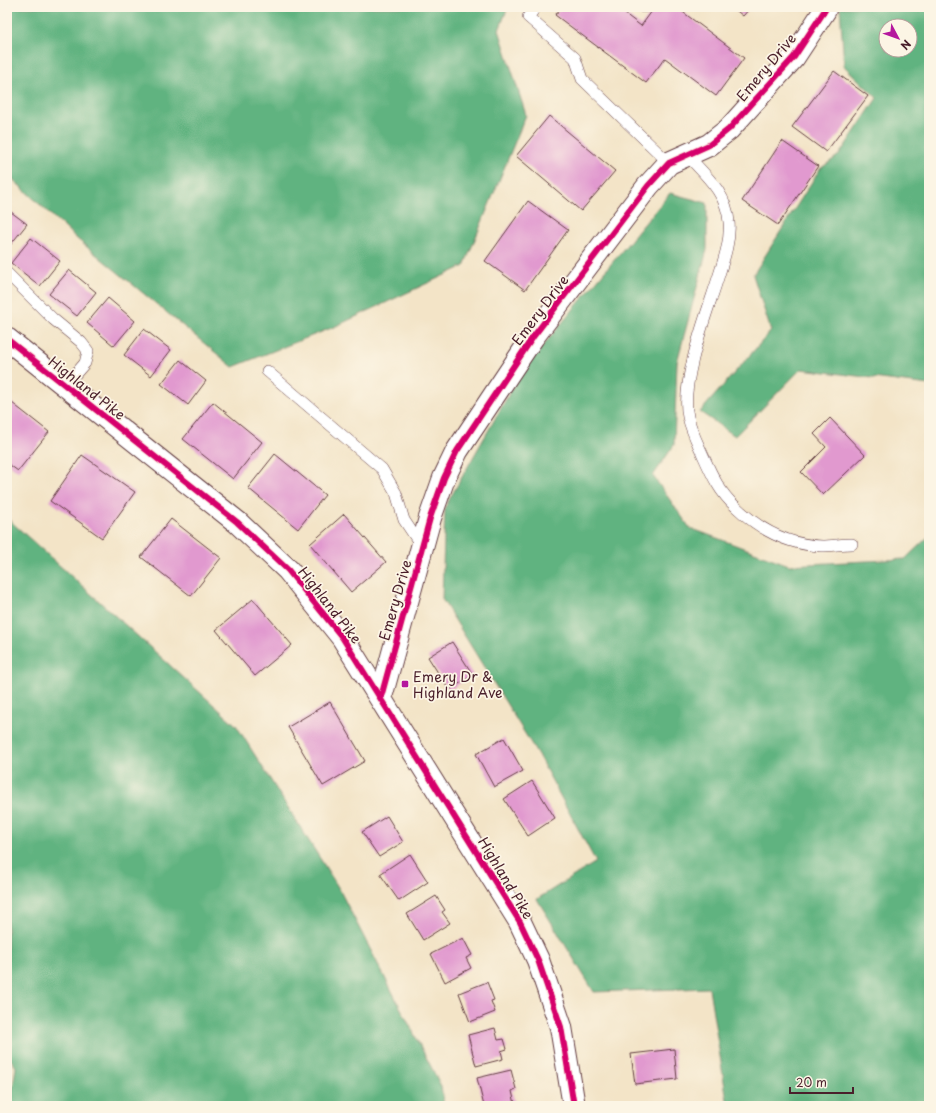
<svg xmlns="http://www.w3.org/2000/svg" width="936" height="1113" font-family="'Playpen Sans',sans-serif">
	<style>
		.forest { fill: #61b380; stroke: #566956; fill-rule: evenodd }
		.building { fill: #e199cf }
		.lines { fill: none; stroke-linecap: round; stroke-linejoin: round }
		.service-casing { stroke: #633d42; stroke-width: 12 }
		.minor-casing { stroke: #633d42; stroke-width: 24 }
		.tertiary-casing { stroke: #633d42; stroke-width: 24 }
		.service { stroke: #fff; stroke-width: 11 }
		.minor { stroke: #fff; stroke-width: 22 }
		.tertiary { stroke: #fff; stroke-width: 22 }
		.cycleway-casing { stroke: #fcf5e5; stroke-width: 8 }
		.cycleway { stroke: #d6006c; stroke-width: 6 }
		.poi-dot { fill: #b5179e; stroke: #fcf5e5; stroke-width: 1.5 }
		.labels { text-anchor: middle; dominant-baseline: central; stroke-width: 3.5; stroke-linejoin: round; paint-order: stroke }
		.street-label { font-size: 14px; fill: #4a1f2b; stroke: #fcf5e5 }
		.poi-label { font-size: 14px; fill: #4a1f2b; stroke: #fcf5e5; text-anchor: start }
	</style>
	<rect width="100%" height="100%" fill="#fcf5e5"/>
	<filter id="ink" filterUnits="userSpaceOnUse"><feTurbulence type="fractalNoise" baseFrequency=".025" numOctaves="2"/><feDisplacementMap in="SourceGraphic" scale="8" xChannelSelector="R" yChannelSelector="G"/><feConvolveMatrix kernelMatrix="1 2 1 2 8 2 1 2 1" color-interpolation-filters="sRGB"/></filter>
	<filter id="wash" filterUnits="userSpaceOnUse"><feTurbulence type="fractalNoise" baseFrequency=".012" numOctaves="4" result="noise"/><feDisplacementMap in="SourceGraphic" scale="16" xChannelSelector="R" yChannelSelector="G"/><feGaussianBlur stdDeviation="0.9" result="paint"/><feColorMatrix in="noise" values="0 0 0 0 0 0 0 0 0 0 0 0 0 0 0 0 0 1.4 0 .05"/><feComposite in="paint" operator="in"/></filter>
	<g filter="url(#wash)">
		<rect width="100%" height="100%" fill="#f3e4c7"/>
		<path class="forest" d="M7,7H508L499,30L526,115L464,266L334,327L233,367L76,238L7,174Z
			M840,7H929V385L801,369L735,436L700,412L771,331L753,275L820,169L839,155L877,98L844,66ZM886,26H910V50H886Z
			M670,193L707,203V250L677,362L674,445L653,476L690,528L789,565L905,559L929,536V1106H728L709,988L594,992L537,899L596,862L537,753L442,599L445,507L522,371Z
			M7,518L236,725L338,887L441,1086L444,1106H10L16,1067L7,1054Z"/>
		<g id="blocks">
			<path class="building" d="M562,7H616L641,26L655,7H676L744,58L716,96L665,58L646,83L555,15Z
				M732,7H751L743,16Z
				M834,71L868,96L826,152L792,127Z
				M549,116L615,171L581,211L516,156Z
				M782,141L818,166L778,225L742,201Z
				M528,201L568,230L525,290L485,261Z
				M7,209L27,224L7,249Z
				M31,238L60,261L40,286L11,263Z
				M69,270L96,292L77,316L49,294Z
				M108,298L135,321L114,346L87,323Z
				M144,329L171,350L151,376L124,355Z
				M180,360L206,381L188,405L161,384Z
				M7,399L49,432L18,471L7,463Z
				M213,402L262,442L233,479L183,439Z
				M830,418L865,455L823,495L801,472L826,447L814,434Z
				M275,454L325,495L298,529L248,488Z
				M82,455L135,492L102,538L50,501Z
				M344,514L386,562L351,592L310,544Z
				M171,519L221,558L191,596L141,557Z
				M253,599L292,645L255,676L216,630Z
				M452,642L473,675L449,690L428,657Z
				M330,702L365,761L323,786L288,727Z
				M504,738L523,771L494,787L476,754Z
				M532,781L555,818L528,836L504,799Z
				M387,816L403,842L379,857L362,832Z
				M410,854L428,882L399,901L380,874Z
				M436,896L445,910L442,912L450,923L423,940L407,914Z
				M463,938L472,955L466,958L471,968L445,982L431,954Z
				M487,982L494,1000L491,1001L495,1012L470,1022L459,993Z
				M495,1028L498,1040L504,1039L507,1049L501,1051L503,1059L476,1066L468,1035Z
				M674,1049L677,1079L635,1084L631,1054Z
				M511,1070L516,1089L512,1091L515,1104L506,1106H484L477,1078Z"/>
		</g>
	</g>
	<g filter="url(#ink)">
		<use href="#blocks" fill-opacity="0" stroke="#633d42" stroke-width="1"/>
		<g class="lines">
			<defs>
				<path id="service" d="M536,7L528,17L575,58L582,79L669,163
					M643,7H644
					M687,155C705,175 727,193 729,222C731,240 723,262 718,278C707,313 680,382 688,417C691,430 697,442 702,453C711,473 719,492 736,507C760,530 787,545 822,546C832,546 842,544 852,544
					M7,273L53,319L81,342L88,351L85,363L65,386
					M267,371L382,469L396,493L404,520L422,547"/>
				<path id="minor" d="M381,697L430,518L444,478L457,451L533,337L648,186L669,163L709,145L729,129L794,57L825,10V7"/>
				<path id="tertiary" d="M7,339L237,522L288,570L342,637L520,922L538,960L561,1027L574,1106"/>
			</defs>
			<use href="#service" class="service-casing"/>
			<use href="#minor" class="minor-casing"/>
			<use href="#tertiary" class="tertiary-casing"/>
			<use href="#service" class="service"/>
			<use href="#minor" class="minor"/>
			<use href="#tertiary" class="tertiary"/>
			<defs>
				<path id="cycleway" d="M7,339L237,522L288,570L342,637L520,922L538,960L561,1027L574,1106
					M381,697L430,518L444,478L457,451L533,337L648,186L669,163L709,145L729,129L794,57L825,10V7"/>
			</defs>
			<use href="#cycleway" class="cycleway-casing"/>
			<use href="#cycleway" class="cycleway"/>
		</g>
	</g>
	<rect class="poi-dot" x="401" y="680" width="8" height="8" rx="2"/>
	<g class="labels">
		<g class="street-label">
			<text transform="translate(766 67) rotate(-50)">Emery Drive</text>
			<text transform="translate(540 310) rotate(-53)">Emery Drive</text>
			<text transform="translate(87 388) rotate(38)">Highland Pike</text>
			<text transform="translate(395 600) rotate(-74)">Emery Drive</text>
			<text transform="translate(330 605) rotate(52)">Highland Pike</text>
			<text transform="translate(506 878) rotate(59)">Highland Pike</text>
		</g>
		<g class="poi-label">
			<text x="413" y="676">Emery Dr &amp;<tspan x="413" dy="16">Highland Ave</tspan></text>
		</g>
	</g>
	<rect width="936" height="1113" fill="none" stroke="#fcf5e5" stroke-width="24"/>
	<g transform="translate(898 38) rotate(131)"><circle r="19" fill="#fcf5e5" stroke="#b59f9b"/>
	<path d="M0-3L7 15L0 10L-7 15Z" fill="#b5179e"/>
	<text y="-6" font-size="11" font-weight="bold" text-anchor="middle" fill="#4a1f2b">N</text>
	</g>
	<path d="M790 1087v6h63v-6" fill="none" stroke="#4a1f2b" stroke-width="2"/>
	<text x="796" y="1087" font-size="12" fill="#4a1f2b" stroke="#fcf5e5" stroke-width="3" paint-order="stroke">20 m</text>
</svg>
